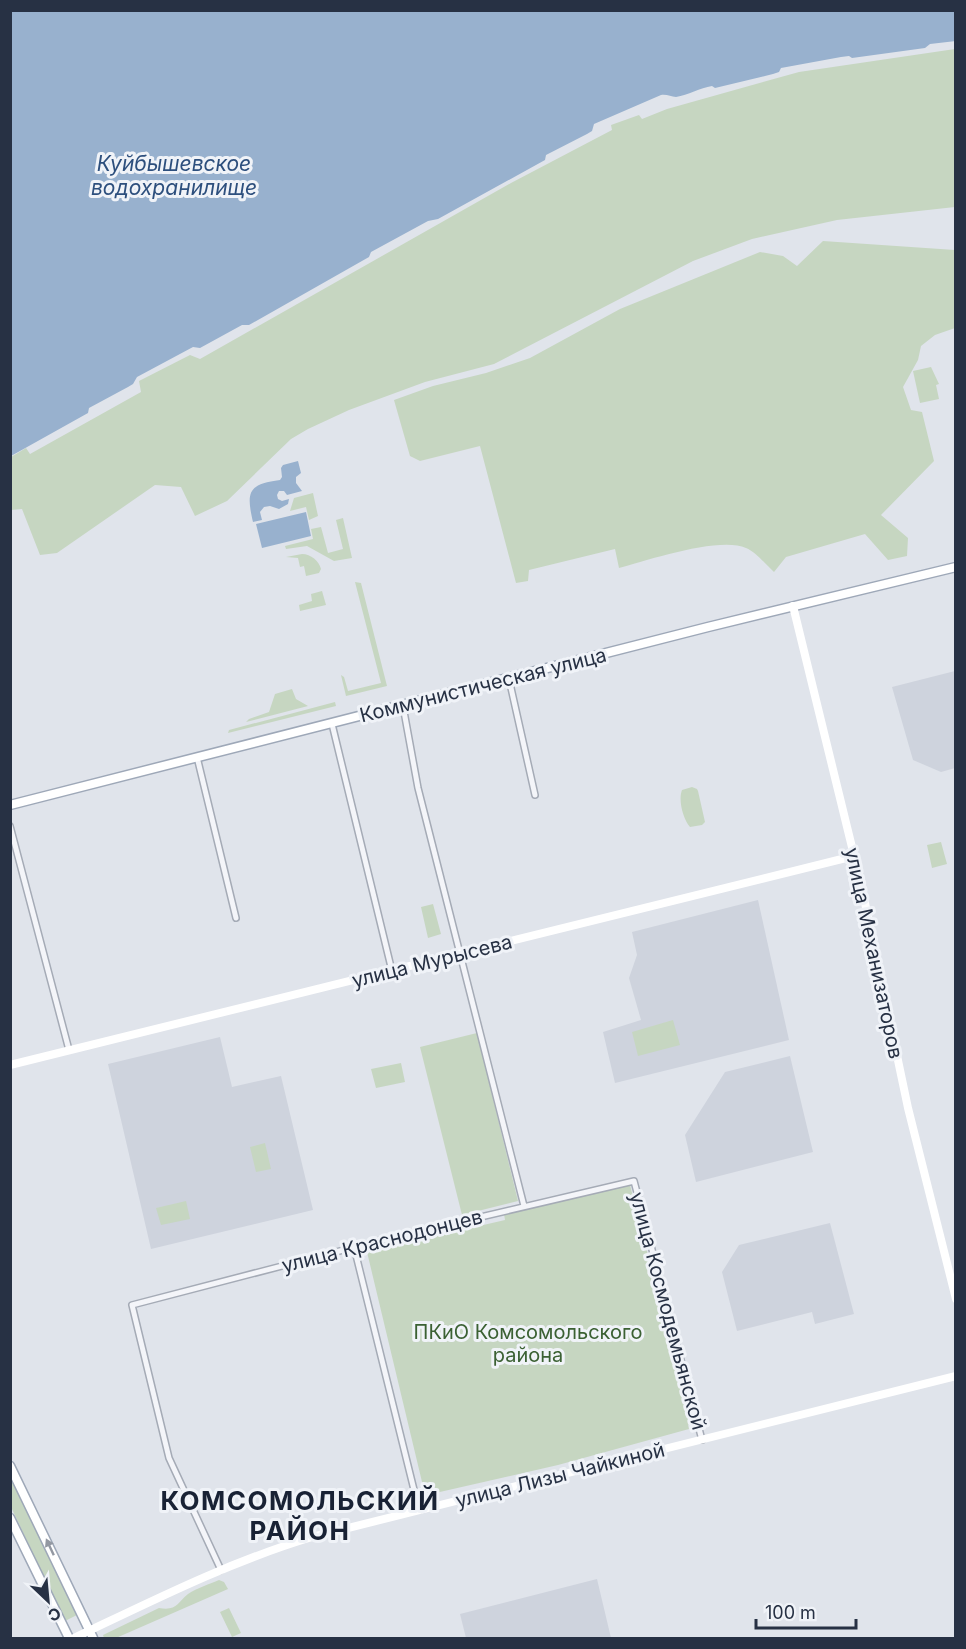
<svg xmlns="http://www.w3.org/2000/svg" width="966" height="1649" font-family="Inter,sans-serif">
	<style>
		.built { fill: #ced3dd }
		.green { fill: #c6d6c1 }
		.water { fill: #98b1ce }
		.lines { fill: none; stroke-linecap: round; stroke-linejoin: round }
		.street-casing { stroke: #a5abb6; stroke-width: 8 }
		.primary-casing { stroke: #9ea8b8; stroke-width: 11 }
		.street { stroke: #f4f5f9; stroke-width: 5 }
		.secondary { stroke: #fff; stroke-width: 8 }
		.primary { stroke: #fff; stroke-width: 8 }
		.oneway { fill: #9398a2 }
		.labels { text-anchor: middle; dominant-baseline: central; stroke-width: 6; stroke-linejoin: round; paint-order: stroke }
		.street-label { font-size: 20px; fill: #273144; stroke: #f0f3f8 }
		.park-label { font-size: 20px; fill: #3b6133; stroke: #f0f3f8 }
		.water-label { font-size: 21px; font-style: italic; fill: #2d4f7d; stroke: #f0f3f8 }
		.district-label { font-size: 26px; font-weight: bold; letter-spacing: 1.5px; fill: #192235; stroke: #f0f3f8 }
	</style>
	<rect width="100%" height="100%" fill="#e0e4eb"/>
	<path class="built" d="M955,671V768L941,772L913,760L892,687Z
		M758,900L789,1040L615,1083L603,1032L641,1020L629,978L637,955L632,932Z
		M220,1037L232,1087L281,1076L313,1210L151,1249L108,1064Z
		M790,1056L813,1152L696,1182L685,1135L725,1072Z
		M830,1223L854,1314L815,1324L812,1312L737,1331L722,1272L739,1245Z
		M597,1579L611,1638H466L460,1614Z"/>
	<path class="green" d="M955,49V207L837,220L752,239L693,261L494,364L425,382L349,410L308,429L291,439L227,501L195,516L181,487L155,485L57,553L40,555L22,509L11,510V457L26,448L30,454L141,392L139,381L190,355L200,359L511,183L612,130L611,125L639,115L642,119L667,109L799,72Z
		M823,241L955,250V328L935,335L921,346L918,360L903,387L911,410L922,412L934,461L881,515L908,538L907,556L888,560L865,534L786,557L774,572C766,565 756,552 746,548C720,536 648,560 619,568L615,549L529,570L528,581L516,583L480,446L420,461L410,456L394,400L433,386L486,373L530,358L620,309L760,252L783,256L797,266Z
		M931,367L939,384L936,385L939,399L920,403L913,371Z
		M313,493L318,516L309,520L306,507L290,511L294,498Z
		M343,518L352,558L334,561L307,546L286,549L285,546L313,539L311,529L321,527L328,553L343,549L336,520Z
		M302,554C311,554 319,561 321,569L319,573L306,576L304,566L300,567L298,558L286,557Z
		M355,582L361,583L387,686L346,696L341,675L344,677L348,691L381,683Z
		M322,591L326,605L300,611L299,605L312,601L311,594Z
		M292,689L296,699L308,706L246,722L249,719L269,712L275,694Z
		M335,702L336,706L228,733L229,730Z
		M692,787L697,789L698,791L705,822L702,825L690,827C683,819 678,800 682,790Z
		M941,842L947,864L932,868L927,845Z
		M433,904L441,934L428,938L421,907Z
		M673,1020L680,1045L638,1056L632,1032Z
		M477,1033L518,1201L462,1215L420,1047Z
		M401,1063L405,1082L376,1088L371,1069Z
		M265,1143L271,1169L256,1172L250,1147Z
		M630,1185L691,1424L688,1425L689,1429L558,1465L431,1494L423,1486L367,1252L505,1220L504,1214Z
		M186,1201L190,1219L161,1225L156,1208Z
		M11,1475L77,1615L65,1621L11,1507Z
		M219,1580L224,1582L228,1589L116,1638H104L103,1635L159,1608C177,1611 177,1603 188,1594C197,1588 210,1584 219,1580Z
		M229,1608L241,1633L232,1637L220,1612Z"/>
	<path class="water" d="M11,10H955L956,41L930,44L925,48L852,58L849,56L841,57L781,68L779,72L773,74L715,88L712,86C700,88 688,95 676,97C671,97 667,94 661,95L594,124L592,131L587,134L546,155L545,160L438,219L428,221L371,252L369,257L249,325H242L200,348L193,347L137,377L133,384L128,387L89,408L88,413L11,456Z
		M298,461L301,473L296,477V483L302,491L287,495L284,491H279L277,495L278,499L282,501L289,499L288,504L279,509L270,506L264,507L260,512L262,520L253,522C246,492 248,484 280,480L282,477L281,468L283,465Z
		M306,512L311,536L262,548L256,524Z"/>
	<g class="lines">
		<defs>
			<path id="street" d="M509,679L535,795
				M403,706L418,788L524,1206
				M332,724L392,971
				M197,757L236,918
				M10,826L69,1050
				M354,1247L419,1510
				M221,1570L169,1458L132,1305L378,1241L634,1181L702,1440"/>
			<path id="primary" d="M10,805L708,627L956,567
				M10,1466L93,1638
				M10,1518L69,1638"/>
		</defs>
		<use href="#street" class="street-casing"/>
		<use href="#primary" class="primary-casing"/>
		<use href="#street" class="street"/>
		<path class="secondary" d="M793,606L861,884L908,1108L956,1299
			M10,1065L854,856
			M74,1638C152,1601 229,1562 312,1537L956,1376"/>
		<use href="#primary" class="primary"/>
	</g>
	<defs><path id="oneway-solid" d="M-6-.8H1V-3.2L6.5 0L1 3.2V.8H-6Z" transform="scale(1.5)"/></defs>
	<use class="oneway" href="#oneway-solid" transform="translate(50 1547) rotate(-115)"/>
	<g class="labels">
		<g class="street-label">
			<text transform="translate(483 685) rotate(-14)">Коммунистическая улица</text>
			<text transform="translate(874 953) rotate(78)">улица Механизаторов</text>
			<text transform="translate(432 961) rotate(-14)">улица Мурысева</text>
			<text transform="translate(382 1241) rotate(-14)">улица Краснодонцев</text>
			<text transform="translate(668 1311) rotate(75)">улица Космодемьянской</text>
			<text transform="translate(560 1475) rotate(-14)">улица Лизы Чайкиной</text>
		</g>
		<g class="park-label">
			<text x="528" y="1332">ПКиО Комсомольского<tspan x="528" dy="23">района</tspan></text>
		</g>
		<g class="water-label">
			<text x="174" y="163">Куйбышевское<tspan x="174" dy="24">водохранилище</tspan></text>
		</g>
		<g class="district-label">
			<text x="300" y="1500">КОМСОМОЛЬСКИЙ<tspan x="300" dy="30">РАЙОН</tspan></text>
		</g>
	</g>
	<rect width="966" height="1649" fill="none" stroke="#273144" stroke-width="24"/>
	<g transform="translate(48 1601) rotate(154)" stroke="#f0f3f8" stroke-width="4.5" paint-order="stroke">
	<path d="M0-4.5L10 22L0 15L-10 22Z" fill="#273144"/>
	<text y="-9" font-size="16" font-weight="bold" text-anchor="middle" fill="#273144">С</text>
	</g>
	<path d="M756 1619v9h100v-9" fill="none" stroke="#273144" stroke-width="3"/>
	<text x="765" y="1619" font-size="18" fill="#273144" stroke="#f0f3f8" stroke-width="4.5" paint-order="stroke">100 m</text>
</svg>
